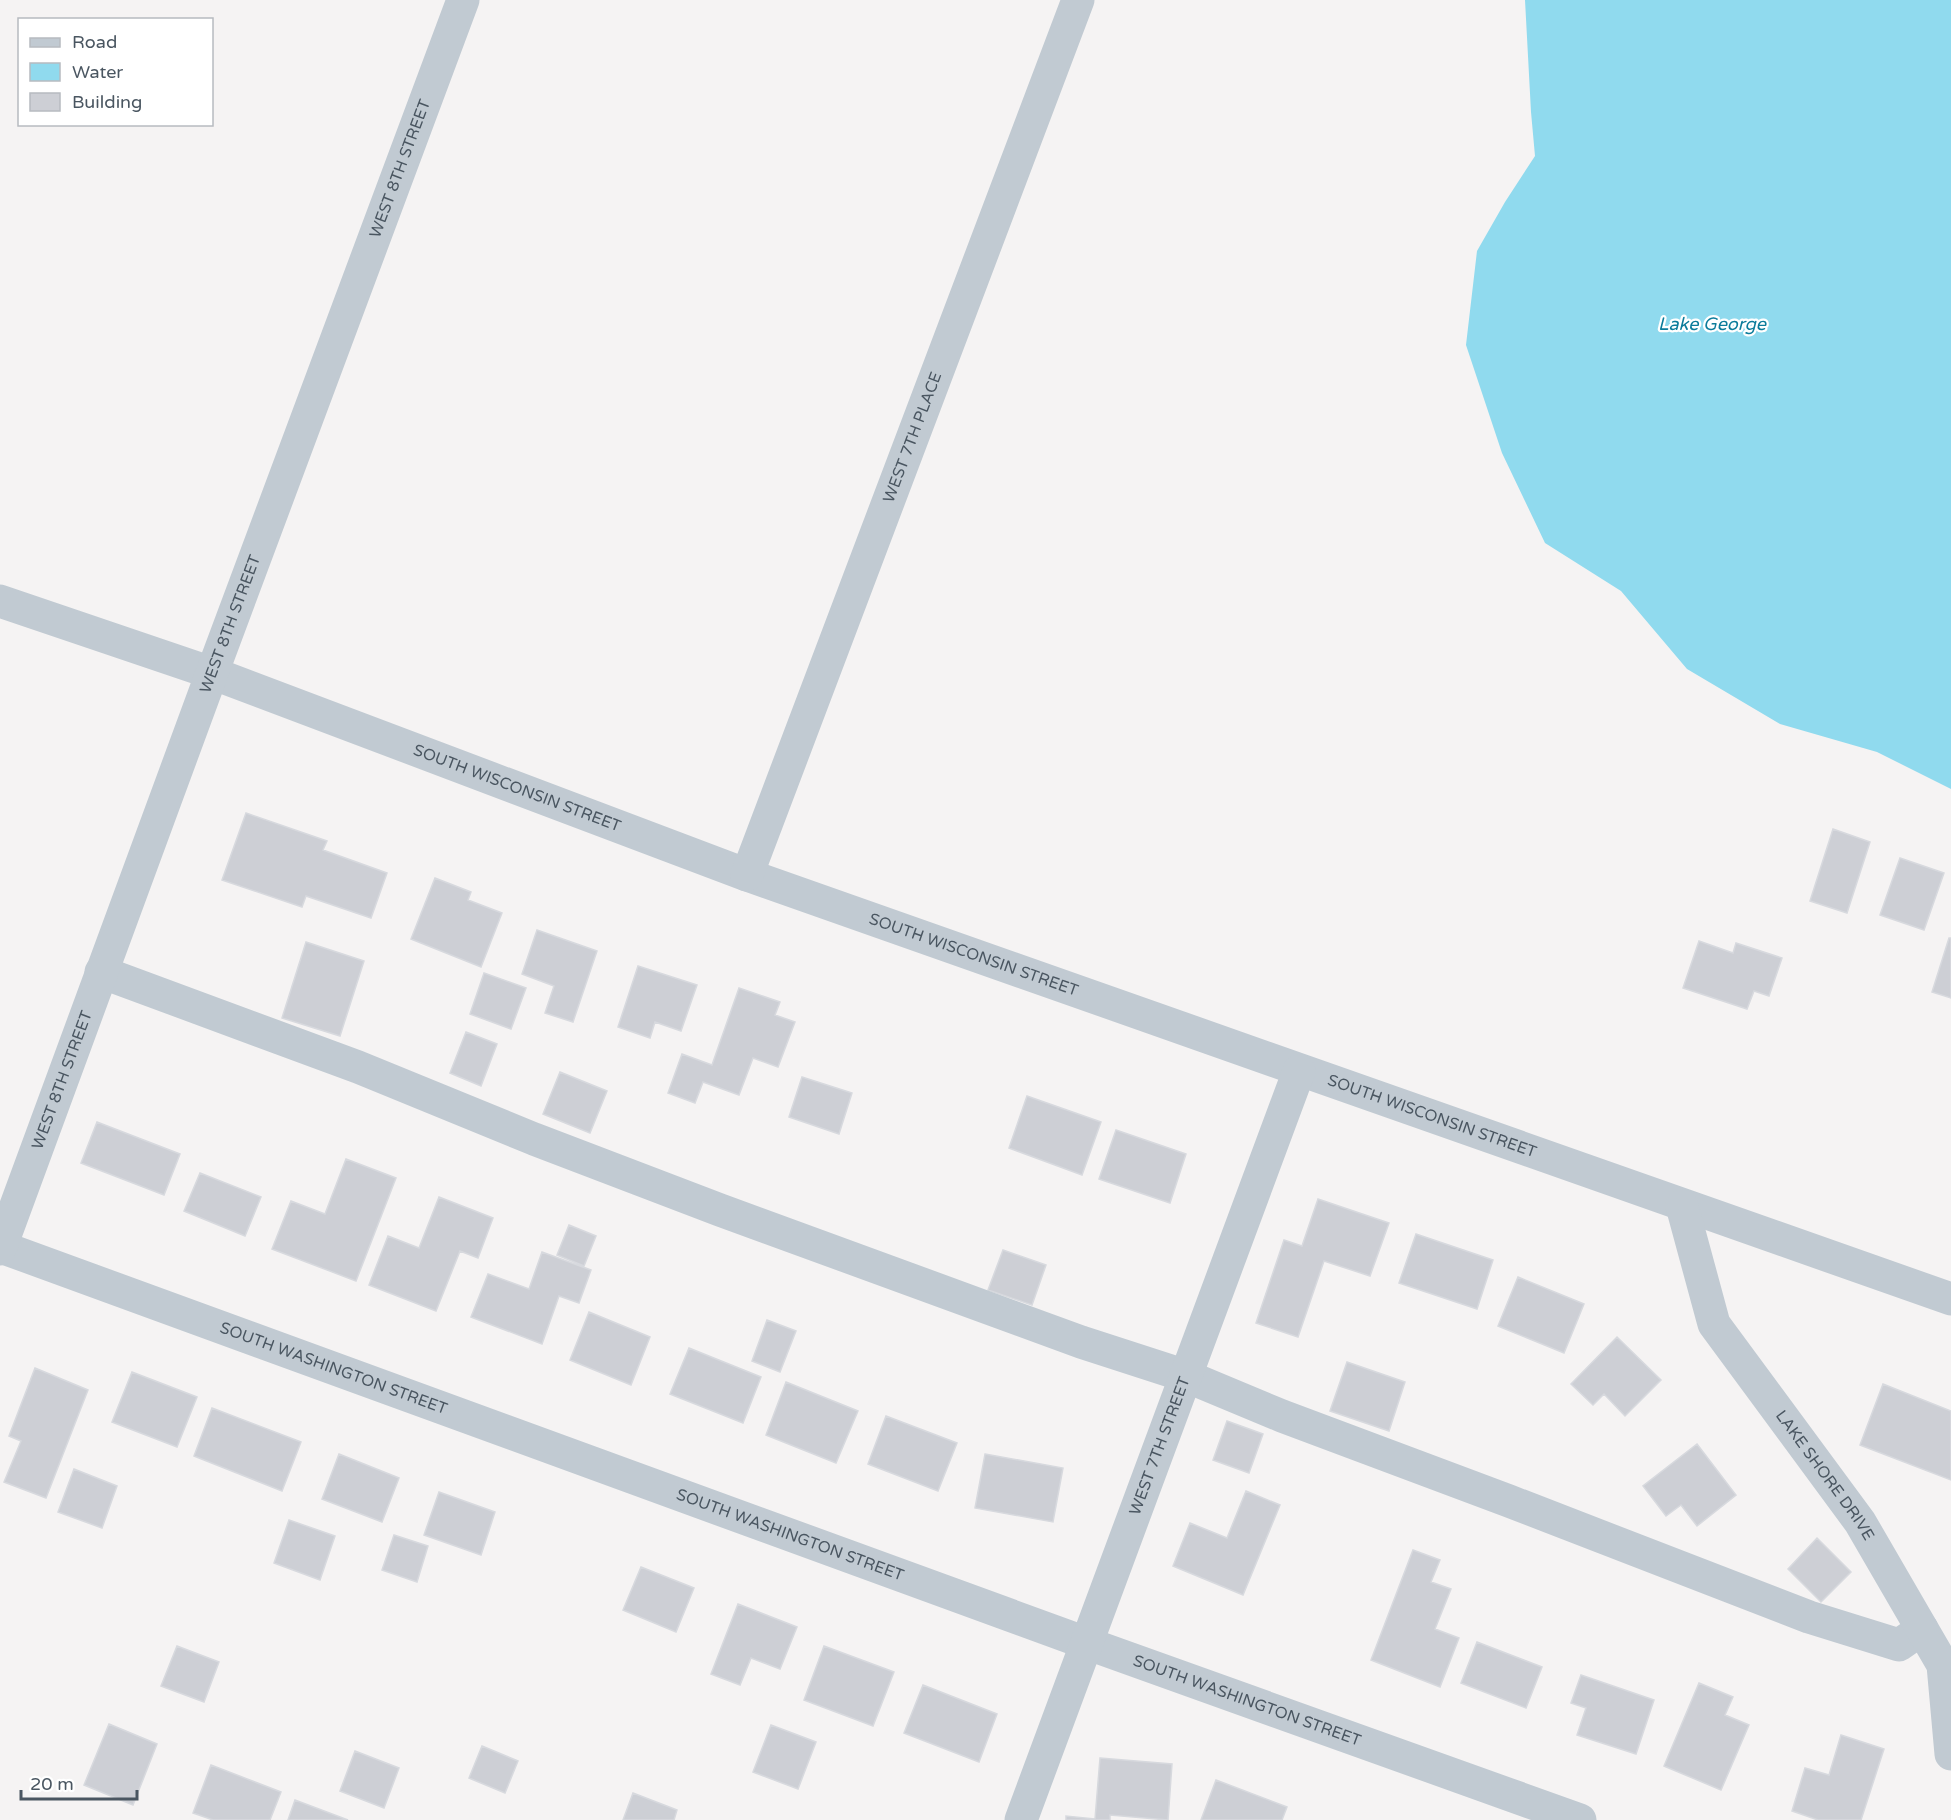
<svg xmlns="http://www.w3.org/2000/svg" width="1951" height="1820" font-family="'Varela Round',sans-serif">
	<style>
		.water { fill: #90daee }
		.building { fill: #cdcfd5; stroke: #d7d9de; stroke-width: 1.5 }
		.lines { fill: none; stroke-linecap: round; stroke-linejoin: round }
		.minor { stroke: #c1cad2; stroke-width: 33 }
		.labels { text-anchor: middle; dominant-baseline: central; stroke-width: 4.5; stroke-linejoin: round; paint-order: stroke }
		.street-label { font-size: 16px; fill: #4a5661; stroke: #fff }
		.water-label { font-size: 18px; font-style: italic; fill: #0c7c9b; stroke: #fff }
	</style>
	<rect width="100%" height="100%" fill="#f5f3f3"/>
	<path class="water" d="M1525,0H1951V789L1877,752L1780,724L1687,669L1621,591L1545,543L1502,453L1466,345L1477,251L1505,202L1535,156L1531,112Z"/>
	<path class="building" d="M246,813L327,841L323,850L387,873L371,918L306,896L302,907L222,880Z
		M1833,829L1870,842L1847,913L1810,901Z
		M1900,858L1944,873L1924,930L1880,915Z
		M435,878L471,892L468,900L502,913L481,967L411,939Z
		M537,930L597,951L573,1022L545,1013L554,986L522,974Z
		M1949,938H1951V998L1932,992Z
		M1699,941L1733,953L1736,943L1782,958L1769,996L1754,991L1747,1009L1683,988Z
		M306,942L364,961L340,1036L282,1018Z
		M638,966L697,985L681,1031L655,1022L650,1038L618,1027Z
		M484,973L526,988L511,1029L470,1014Z
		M739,988L780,1002L775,1015L795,1022L778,1067L753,1058L739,1095L703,1082L695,1103L668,1093L682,1054L712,1065Z
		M466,1032L497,1044L481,1086L450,1073Z
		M560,1072L607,1091L590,1133L543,1114Z
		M802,1077L852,1093L839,1134L789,1117Z
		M1027,1096L1101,1122L1082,1175L1009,1148Z
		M97,1122L180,1154L164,1195L81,1163Z
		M1116,1130L1186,1154L1170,1203L1099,1179Z
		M346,1159L396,1178L356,1281L272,1249L291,1201L325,1214Z
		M200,1173L261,1197L245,1236L184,1211Z
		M439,1197L493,1218L478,1258L460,1251L436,1311L369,1285L388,1236L419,1248Z
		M1318,1199L1389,1223L1370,1276L1324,1261L1298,1337L1256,1323L1284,1240L1302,1246Z
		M569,1225L596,1236L584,1266L557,1255Z
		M1416,1234L1493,1260L1477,1309L1399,1283Z
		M1003,1250L1046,1265L1032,1305L988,1290Z
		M542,1252L591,1270L579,1303L559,1296L542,1344L471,1317L488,1274L529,1289Z
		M1518,1277L1584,1304L1564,1353L1498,1326Z
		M589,1312L650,1337L631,1385L570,1360Z
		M767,1320L796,1331L780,1372L752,1361Z
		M1617,1337L1661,1380L1625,1416L1604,1394L1593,1405L1571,1384Z
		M689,1348L761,1377L743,1423L670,1394Z
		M1347,1362L1405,1382L1389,1431L1330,1411Z
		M35,1368L88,1390L46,1498L4,1482L21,1441L9,1436Z
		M132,1372L197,1397L177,1447L112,1422Z
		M786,1382L858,1411L836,1463L766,1435Z
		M1883,1384L1951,1411V1480L1860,1445Z
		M212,1408L301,1442L282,1491L194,1456Z
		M886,1416L957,1443L938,1491L868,1464Z
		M1227,1421L1263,1434L1249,1473L1213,1460Z
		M1697,1444L1736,1495L1697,1526L1681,1505L1666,1516L1643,1486Z
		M339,1454L399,1478L382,1522L322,1499Z
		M985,1454L1063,1468L1053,1522L975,1508Z
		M74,1469L117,1486L102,1528L58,1512Z
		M1246,1491L1280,1505L1243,1595L1173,1566L1190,1523L1227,1538Z
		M439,1492L495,1512L481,1555L424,1535Z
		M289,1520L335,1536L320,1580L274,1563Z
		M394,1535L428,1546L417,1582L382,1570Z
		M1817,1538L1851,1572L1821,1602L1788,1569Z
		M1413,1550L1440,1560L1431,1582L1451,1589L1435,1629L1459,1638L1440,1687L1371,1660Z
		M641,1567L694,1588L676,1632L623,1610Z
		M738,1604L797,1627L780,1669L751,1658L740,1685L711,1674Z
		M1477,1642L1542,1667L1526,1708L1461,1683Z
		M177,1646L219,1662L204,1702L161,1686Z
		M824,1646L894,1672L873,1726L804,1700Z
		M1581,1675L1654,1700L1636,1754L1577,1735L1586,1708L1571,1703Z
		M1699,1683L1733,1697L1725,1715L1749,1725L1721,1790L1664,1766Z
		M923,1685L997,1714L979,1762L904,1733Z
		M109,1724L157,1744L133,1805L84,1785Z
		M771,1725L816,1742L798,1789L753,1772Z
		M1841,1735L1884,1749L1861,1820H1818L1792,1811L1805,1768L1829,1775Z
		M482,1746L518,1761L505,1793L469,1778Z
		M355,1751L399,1768L384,1808L340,1791Z
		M1100,1758L1172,1764L1168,1820L1110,1815V1820H1066V1816L1095,1819Z
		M211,1765L281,1792L270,1820H213L193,1813Z
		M1216,1780L1287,1807L1282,1820H1201Z
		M633,1793L677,1810L674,1820H623Z
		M295,1800L348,1820H288Z"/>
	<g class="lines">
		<g class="minor">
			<path id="s1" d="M0,601L212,673L747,875L1951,1299"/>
			<path id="s2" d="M747,875L1078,0"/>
			<path d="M101,972L358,1067L534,1139L720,1210L1081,1342L1186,1376L1282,1416L1509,1501L1809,1617L1899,1645L1922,1629"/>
			<path id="s3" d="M1682,1206L1714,1324L1860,1522L1943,1665L1951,1754"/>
			<path id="s4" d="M1,1247L1086,1643L1580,1820"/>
			<path id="s5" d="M0,1249L212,673L463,0"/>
			<path id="s6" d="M1021,1820L1299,1071"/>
		</g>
	</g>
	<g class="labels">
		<g class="street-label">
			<text stroke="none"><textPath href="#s5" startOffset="1152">WEST 8TH STREET</textPath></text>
			<text stroke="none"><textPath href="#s2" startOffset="468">WEST 7TH PLACE</textPath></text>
			<text stroke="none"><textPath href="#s5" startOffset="666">WEST 8TH STREET</textPath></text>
			<text stroke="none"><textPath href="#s1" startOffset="550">SOUTH WISCONSIN STREET</textPath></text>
			<text stroke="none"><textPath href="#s1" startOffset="1036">SOUTH WISCONSIN STREET</textPath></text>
			<text stroke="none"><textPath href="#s5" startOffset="180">WEST 8TH STREET</textPath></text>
			<text stroke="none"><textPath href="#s1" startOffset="1522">SOUTH WISCONSIN STREET</textPath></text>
			<text stroke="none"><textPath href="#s4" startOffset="354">SOUTH WASHINGTON STREET</textPath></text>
			<text stroke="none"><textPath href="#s6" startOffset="399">WEST 7TH STREET</textPath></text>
			<text stroke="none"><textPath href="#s3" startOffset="310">LAKE SHORE DRIVE</textPath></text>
			<text stroke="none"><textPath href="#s4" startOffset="840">SOUTH WASHINGTON STREET</textPath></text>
			<text stroke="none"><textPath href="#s4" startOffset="1326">SOUTH WASHINGTON STREET</textPath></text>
		</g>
		<g class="water-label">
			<text x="1712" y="324">Lake George</text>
		</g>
	</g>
	<rect x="18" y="18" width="195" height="108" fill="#ffffff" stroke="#b7bbc0" stroke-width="1.5"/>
	<rect x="30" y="38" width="30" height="9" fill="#c1cad2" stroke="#b7bbc0" stroke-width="1.5"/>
	<text x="72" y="48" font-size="18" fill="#4a5661">Road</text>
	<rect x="30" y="63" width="30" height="18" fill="#90daee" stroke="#b7bbc0" stroke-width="1.5"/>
	<text x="72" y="78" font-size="18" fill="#4a5661">Water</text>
	<rect x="30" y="93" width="30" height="18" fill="#cdcfd5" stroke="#b7bbc0" stroke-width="1.5"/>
	<text x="72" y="108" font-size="18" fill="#4a5661">Building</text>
	<path d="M21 1790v9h116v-9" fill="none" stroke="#4a5661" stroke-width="3"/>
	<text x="30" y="1790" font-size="18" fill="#4a5661" stroke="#ffffff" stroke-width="4.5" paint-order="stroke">20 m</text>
</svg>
